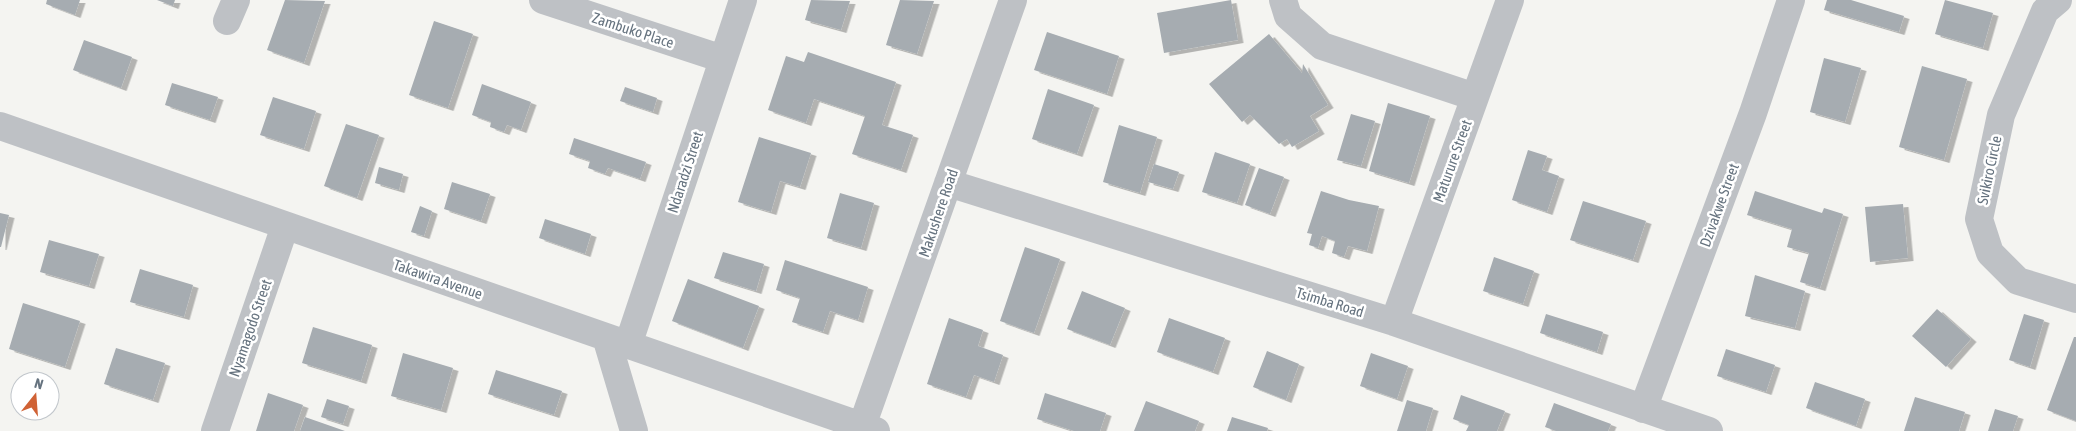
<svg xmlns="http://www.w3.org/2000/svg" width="2076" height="431" font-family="'Asap Condensed',sans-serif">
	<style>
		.building { fill: #a6acb1; filter: url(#shadow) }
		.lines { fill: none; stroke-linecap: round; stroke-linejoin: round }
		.minor { stroke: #bec1c5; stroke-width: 28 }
		.labels { text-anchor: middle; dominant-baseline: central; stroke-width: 5; stroke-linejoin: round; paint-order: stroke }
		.street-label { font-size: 15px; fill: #66737f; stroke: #fff }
	</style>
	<defs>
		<filter id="shadow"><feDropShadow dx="5.5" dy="3" stdDeviation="0" flood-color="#0004"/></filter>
	</defs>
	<rect width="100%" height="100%" fill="#f4f4f1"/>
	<path class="building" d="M47,0H80L75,15L46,4Z
		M157,0H175L173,6Z
		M285,0L325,1L304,63L267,50Z
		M811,0L850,1L841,30L805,20Z
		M900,0L934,1L917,54L886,45Z
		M1231,0L1238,40L1164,53L1157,13Z
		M1827,0H1851L1904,16L1899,32L1824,10Z
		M1945,0L1993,13L1983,48L1935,34Z
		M434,21L473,34L448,108L409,95Z
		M1047,32L1119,56L1107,94L1034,70Z
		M1269,34L1302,73L1303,64L1328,105L1310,116L1319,131L1292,147L1287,139L1279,144L1250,115L1242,122L1209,84Z
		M84,40L132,57L121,88L73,70Z
		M808,52L896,82L882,125L913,135L901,170L852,154L865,116L814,99L806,123L768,110L786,56L804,62Z
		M1824,58L1861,68L1845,122L1810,112Z
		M1922,66L1967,79L1944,160L1899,147Z
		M172,83L218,97L210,120L165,105Z
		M482,84L531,102L521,130L507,125L504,132L490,127L491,122L472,115Z
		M625,87L657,98L653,112L620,101Z
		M1048,89L1094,105L1077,154L1032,139Z
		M273,97L316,111L304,149L260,135Z
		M1388,103L1430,116L1409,183L1369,171Z
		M1351,114L1375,121L1361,166L1337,160Z
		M346,124L379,135L357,198L324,186Z
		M1119,125L1157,137L1140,193L1103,182Z
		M759,137L811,153L800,187L780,181L771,212L738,202Z
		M574,138L646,162L640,179L608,168L605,174L588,168L590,161L569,154Z
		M1528,150L1547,156L1542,170L1559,176L1547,212L1512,200Z
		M1215,152L1250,164L1237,203L1202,192Z
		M1154,164L1179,172L1173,189L1148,182Z
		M379,167L403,174L399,190L375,183Z
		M1259,168L1284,177L1270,214L1245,205Z
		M452,182L490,194L481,221L444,209Z
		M1321,191L1349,200L1379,206L1367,251L1348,246L1344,257L1332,253L1335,241L1322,236L1318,248L1309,245L1312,234L1307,233Z
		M1755,191L1822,213L1824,208L1843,214L1820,288L1800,282L1809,253L1787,247L1792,229L1747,215Z
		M840,193L874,203L861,248L827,238Z
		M1583,201L1646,221L1633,260L1570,240Z
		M1903,204L1908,258L1870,262L1865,207Z
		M420,206L432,211L424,236L411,232Z
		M0,213L9,215L1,247H0Z
		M545,219L591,234L585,254L539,238Z
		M49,240L99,254L89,286L40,272Z
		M1025,247L1060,259L1034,333L1000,321Z
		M723,252L764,264L756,291L714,278Z
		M1494,257L1534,271L1523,304L1483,291Z
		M785,260L868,287L858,320L830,311L823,332L792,322L800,298L776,290Z
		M140,269L193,285L184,317L130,302Z
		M1755,275L1805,291L1795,328L1745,316Z
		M688,279L759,306L743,348L672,321Z
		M1082,291L1125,308L1110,345L1067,329Z
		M23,303L80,321L65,367L9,349Z
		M1937,309L1971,339L1946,367L1912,336Z
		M1546,314L1603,332L1597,352L1540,333Z
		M2024,314L2044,320L2030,367L2009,360Z
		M949,318L983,330L978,346L1003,355L994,382L974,375L966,397L927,384Z
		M1169,318L1225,338L1213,372L1157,352Z
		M313,327L372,345L361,381L302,363Z
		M2074,337H2076V421L2047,410Z
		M116,348L165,363L153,400L104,384Z
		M1726,349L1775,365L1766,392L1717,376Z
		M1267,351L1299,364L1286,400L1253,387Z
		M403,353L453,368L441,410L391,396Z
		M1371,353L1408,366L1397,399L1360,386Z
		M496,370L562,391L554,415L488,394Z
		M1815,382L1865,399L1856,426L1806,408Z
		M268,393L303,405L294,431H256Z
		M1045,393L1106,413L1100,431H1074L1037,419Z
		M1461,395L1505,411L1497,431H1466L1469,425L1453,419Z
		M1915,397L1965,412L1959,431H1904Z
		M327,399L349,406L343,424L321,417Z
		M1407,400L1433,408L1426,431H1397Z
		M1146,401L1199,421L1195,431H1134Z
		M1554,403L1611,424L1608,431H1556L1545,427Z
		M1995,409L2018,416L2013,431H1988Z
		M305,417L345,431H300Z
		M1232,417L1268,428L1267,431H1227Z"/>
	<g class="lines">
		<path class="minor" d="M543,0L723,59
			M1283,0L1288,16L1322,46L1475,97
			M2058,0L2045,11L2001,115L1979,219L1990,253L2018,281L2076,299
			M227,21L236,0
			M0,126L876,431
			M948,183L1394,322L1709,431
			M1394,322L1510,0
			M606,337L634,431
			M628,345L743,0
			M1643,409L1753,113L1791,0
			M862,426L1013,0
			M215,431L285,226"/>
	</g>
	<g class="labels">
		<g class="street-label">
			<text transform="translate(633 30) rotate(18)">Zambuko Place</text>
			<text transform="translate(1452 161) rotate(-70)">Maturure Street</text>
			<text transform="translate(1989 170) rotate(-78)">Svikiro Circle</text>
			<text transform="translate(685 172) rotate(-72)">Ndaradzi Street</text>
			<text transform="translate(1719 205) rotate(-70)">Dzivakwe Street</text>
			<text transform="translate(938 213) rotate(-71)">Makushere Road</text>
			<text transform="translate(438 279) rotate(19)">Takawira Avenue</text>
			<text transform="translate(1330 302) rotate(17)">Tsimba Road</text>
			<text transform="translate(250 328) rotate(-71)">Nyamagodo Street</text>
		</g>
	</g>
	<g transform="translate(35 396) rotate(17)"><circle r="24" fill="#ffffff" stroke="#c2c7cc"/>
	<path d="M0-4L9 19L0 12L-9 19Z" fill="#d06235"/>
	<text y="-8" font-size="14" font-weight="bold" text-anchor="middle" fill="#66737f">N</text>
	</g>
</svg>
